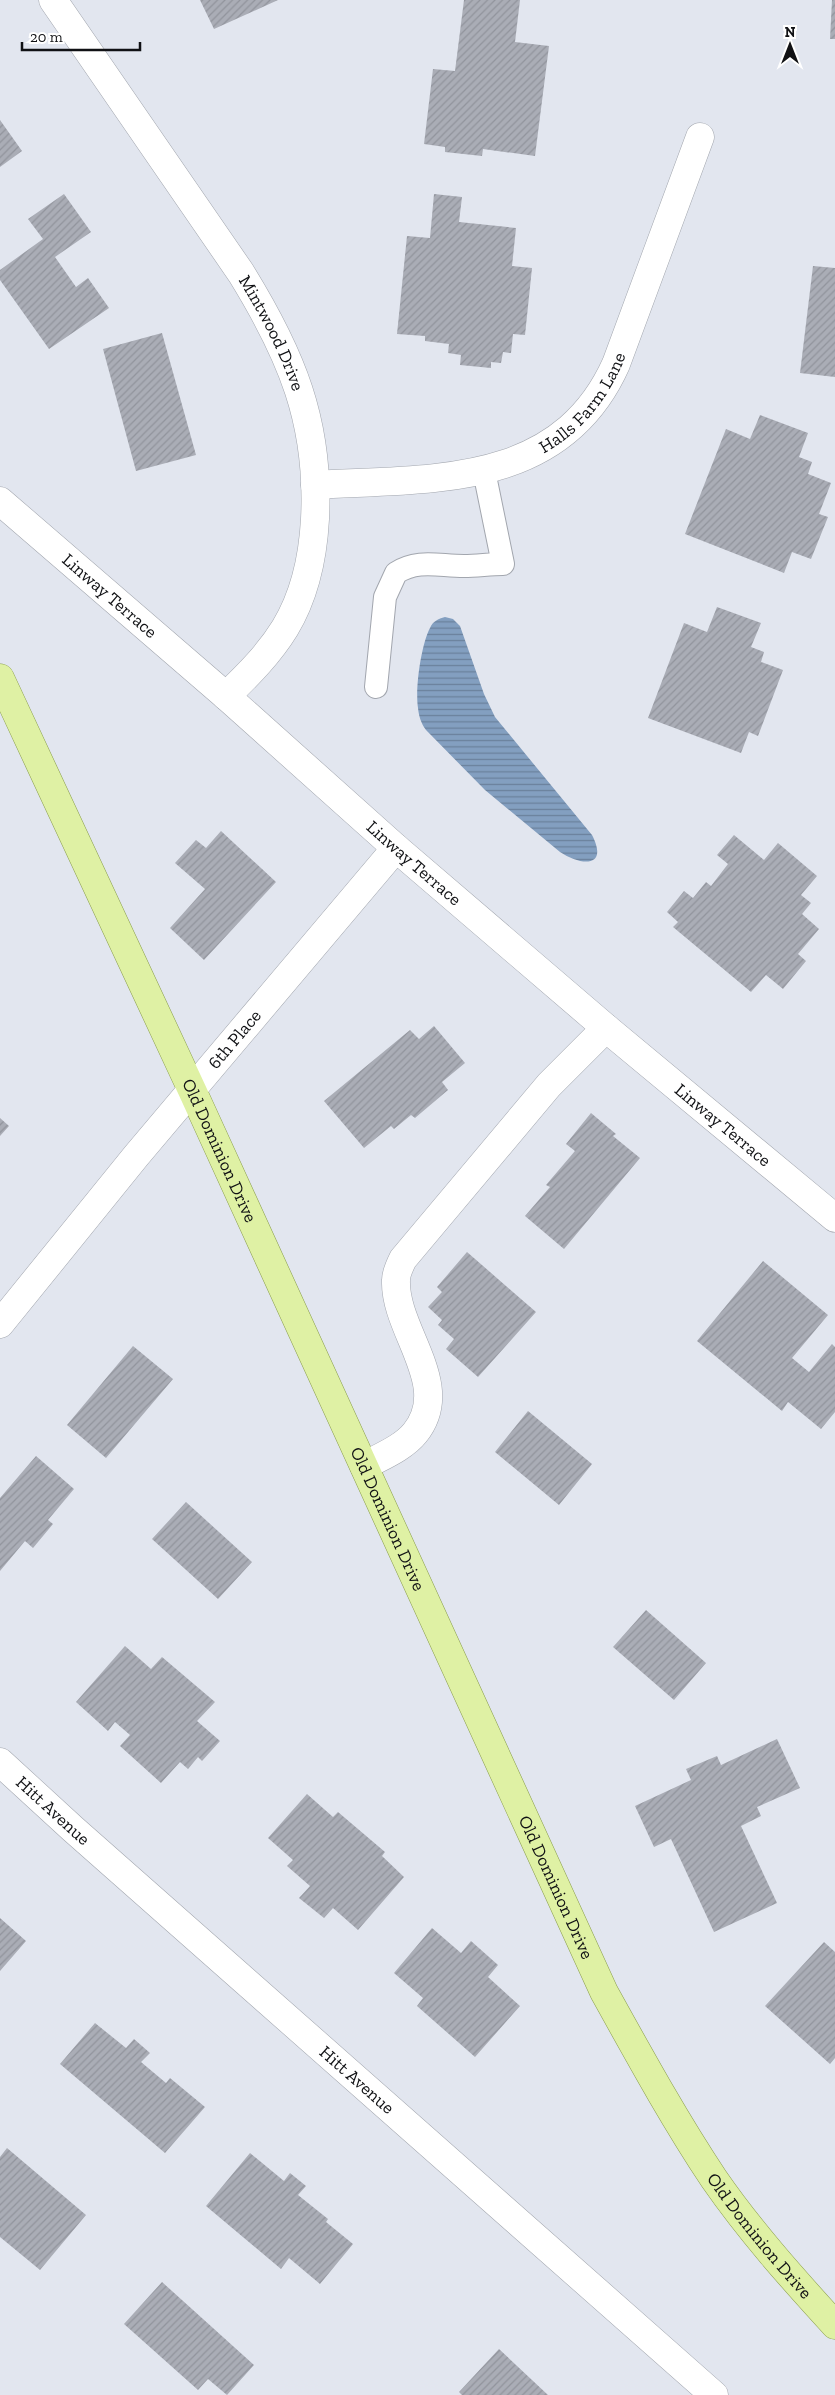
<svg xmlns="http://www.w3.org/2000/svg" width="835" height="2395" font-family="'Zilla Slab',serif">
	<style>
		.water { fill: url(#water-rules) }
		.building { fill: url(#building-hatch) }
		.lines { fill: none; stroke-linecap: round; stroke-linejoin: round }
		.lane-casing { stroke: #a2a6ae; stroke-width: 24 }
		.street-casing { stroke: #a2a6ae; stroke-width: 29 }
		.primary-casing { stroke: #889c4b; stroke-width: 29 }
		.lane { stroke: #fff; stroke-width: 22 }
		.street { stroke: #fff; stroke-width: 28 }
		.primary { stroke: #dff1a4; stroke-width: 28 }
		.labels { text-anchor: middle; dominant-baseline: central; stroke-width: 5; stroke-linejoin: round; paint-order: stroke }
		.street-label { font-size: 18px; fill: #101114; stroke: #fff }
	</style>
	<defs>
		<pattern id="water-rules" width="6" height="5" patternUnits="userSpaceOnUse" patternTransform="scale(1.25)"><rect width="6" height="5" fill="#839fc0"/><path d="M0 2.5h6" fill="none" stroke="#6a809b"/></pattern>
		<pattern id="building-hatch" width="6" height="6" patternUnits="userSpaceOnUse" patternTransform="scale(1.25)"><rect width="6" height="6" fill="#aaadb6"/><path d="M-1 1l2-2M0 6l6-6M5 7l2-2" fill="none" stroke="#91949c"/></pattern>
	</defs>
	<rect width="100%" height="100%" fill="#e2e6ef"/>
	<path class="water" d="M445,617L453,619L460,626L484,694L495,717L592,835C609,868 581,866 560,852L485,790L426,730C421,723 419,717 418,708C415,689 421,645 430,628C433,621 438,619 445,617Z"/>
	<path class="building" d="M200,0H278L214,29Z
		M464,0H520L515,42L549,46L535,156L483,149L482,156L445,152V147L424,144L433,69L455,71Z
		M832,0H835V39H830Z
		M0,120L22,151L0,167Z
		M64,194L91,232L55,257L76,287L88,278L109,308L49,349L0,280V270L43,239L28,219Z
		M434,194L462,197L459,222L516,228L512,266L532,268L525,335L513,334L511,353L503,352L501,363L491,362V368L460,365L461,355L448,353L449,344L425,341V336L397,334L407,236L430,238Z
		M813,266L835,268V377L800,373Z
		M162,333L196,455L136,471L103,349Z
		M760,415L808,433L799,457L812,462L808,474L831,483L819,514L828,517L811,559L792,552L784,573L685,534L726,429L750,439Z
		M717,607L761,623L751,647L764,652L761,662L783,670L758,736L749,732L741,753L648,718L684,623L707,632Z
		M221,831L276,882L204,960L170,928L205,889L175,863L196,840L206,848Z
		M734,835L764,860L778,843L817,876L801,895L811,903L802,914L819,929L798,954L806,961L783,989L766,975L751,992L673,927L678,922L667,912L684,891L693,898L706,882L711,886L728,864L717,855Z
		M434,1026L465,1063L442,1082L448,1090L415,1118L411,1115L394,1129L391,1126L364,1148L324,1101L410,1030L419,1039Z
		M591,1113L616,1134L613,1136L640,1158L564,1249L525,1216L550,1187L546,1185L575,1151L566,1144Z
		M0,1118L9,1126L0,1136Z
		M467,1252L536,1312L478,1377L446,1349L454,1339L438,1325L442,1320L428,1307L442,1292L437,1287Z
		M763,1261L828,1315L792,1358L809,1372L832,1344L835,1347V1412L821,1429L788,1402L782,1411L697,1341Z
		M133,1346L173,1379L106,1458L67,1425Z
		M528,1411L592,1464L559,1505L495,1452Z
		M36,1456L74,1489L48,1520L53,1524L33,1548L25,1541L0,1571V1498Z
		M186,1502L252,1562L218,1599L152,1539Z
		M646,1610L706,1663L674,1700L613,1647Z
		M125,1646L151,1669L162,1657L215,1702L197,1721L220,1741L202,1761L198,1757L188,1769L180,1762L161,1783L120,1746L130,1735L115,1722L108,1731L76,1702Z
		M777,1739L800,1788L757,1807L761,1816L741,1826L777,1903L714,1932L671,1839L654,1847L635,1806L691,1780L686,1769L717,1756L721,1765Z
		M307,1794L333,1817L338,1812L385,1852L382,1856L404,1877L358,1930L333,1908L324,1918L299,1898L310,1886L287,1866L293,1860L268,1838Z
		M0,1918L26,1941L0,1971Z
		M432,1928L461,1953L471,1941L498,1965L488,1977L520,2006L475,2057L417,2006L423,1998L394,1973Z
		M824,1942L835,1952V2058L830,2064L765,2006Z
		M95,2023L126,2048L134,2039L150,2053L141,2062L166,2083L170,2078L205,2107L165,2153L60,2064Z
		M7,2148L86,2215L40,2270L0,2237V2157Z
		M250,2153L284,2181L290,2173L306,2186L298,2195L328,2219L326,2222L353,2244L320,2284L289,2258L281,2269L206,2206Z
		M162,2282L254,2365L227,2395L208,2379L198,2390L124,2324Z
		M499,2349L548,2395H462L459,2392Z"/>
	<g class="lines">
		<defs>
			<path id="lane" d="M376,687L385,597L396,573C418,559 438,566 464,566C477,566 490,564 503,564L484,471"/>
			<g id="street">
				<path id="s1" d="M53,0L241,273C291,354 320,422 315,519C313,556 305,595 285,628C269,654 248,675 226,696"/>
				<path id="s2" d="M315,485C431,478 560,489 616,364L700,137"/>
				<path id="s3" d="M0,501L226,696L396,848L606,1028L835,1218"/>
				<path id="s4" d="M0,1324L136,1156L396,848"/>
				<path d="M364,1466C380,1457 403,1448 415,1433C454,1385 394,1331 396,1280C396,1273 400,1265 403,1259L549,1085L606,1028"/>
				<path id="s5" d="M0,1762L73,1829L714,2395"/>
			</g>
			<g id="primary">
				<path id="s6" d="M0,678L192,1090L604,1992C639,2055 674,2119 714,2179C750,2231 792,2278 835,2325"/>
			</g>
		</defs>
		<use href="#lane" class="lane-casing"/>
		<use href="#street" class="street-casing"/>
		<use href="#primary" class="primary-casing"/>
		<use href="#lane" class="lane"/>
		<use href="#street" class="street"/>
		<use href="#primary" class="primary"/>
	</g>
	<g class="labels">
		<g class="street-label">
			<text stroke="none"><textPath href="#s1" startOffset="399">Mintwood Drive</textPath></text>
			<text stroke="none"><textPath href="#s2" startOffset="294">Halls Farm Lane</textPath></text>
			<text stroke="none"><textPath href="#s3" startOffset="145">Linway Terrace</textPath></text>
			<text stroke="none"><textPath href="#s3" startOffset="550">Linway Terrace</textPath></text>
			<text stroke="none"><textPath href="#s4" startOffset="369">6th Place</textPath></text>
			<text stroke="none"><textPath href="#s3" startOffset="955">Linway Terrace</textPath></text>
			<text stroke="none"><textPath href="#s6" startOffset="521">Old Dominion Drive</textPath></text>
			<text stroke="none"><textPath href="#s6" startOffset="926">Old Dominion Drive</textPath></text>
			<text stroke="none"><textPath href="#s5" startOffset="72">Hitt Avenue</textPath></text>
			<text stroke="none"><textPath href="#s6" startOffset="1331">Old Dominion Drive</textPath></text>
			<text stroke="none"><textPath href="#s5" startOffset="478">Hitt Avenue</textPath></text>
			<text stroke="none"><textPath href="#s6" startOffset="1736">Old Dominion Drive</textPath></text>
		</g>
	</g>
	<g transform="translate(790 45)" stroke="#ffffff" stroke-width="4" paint-order="stroke">
	<path d="M0-4L9 19L0 12L-9 19Z" fill="#101114"/>
	<text y="-8" font-size="14" font-weight="bold" text-anchor="middle" fill="#101114">N</text>
	</g>
	<path d="M22 42v8h118v-8" fill="none" stroke="#101114" stroke-width="2.5"/>
	<text x="30" y="42" font-size="15" fill="#101114" stroke="#ffffff" stroke-width="4" paint-order="stroke">20 m</text>
</svg>
